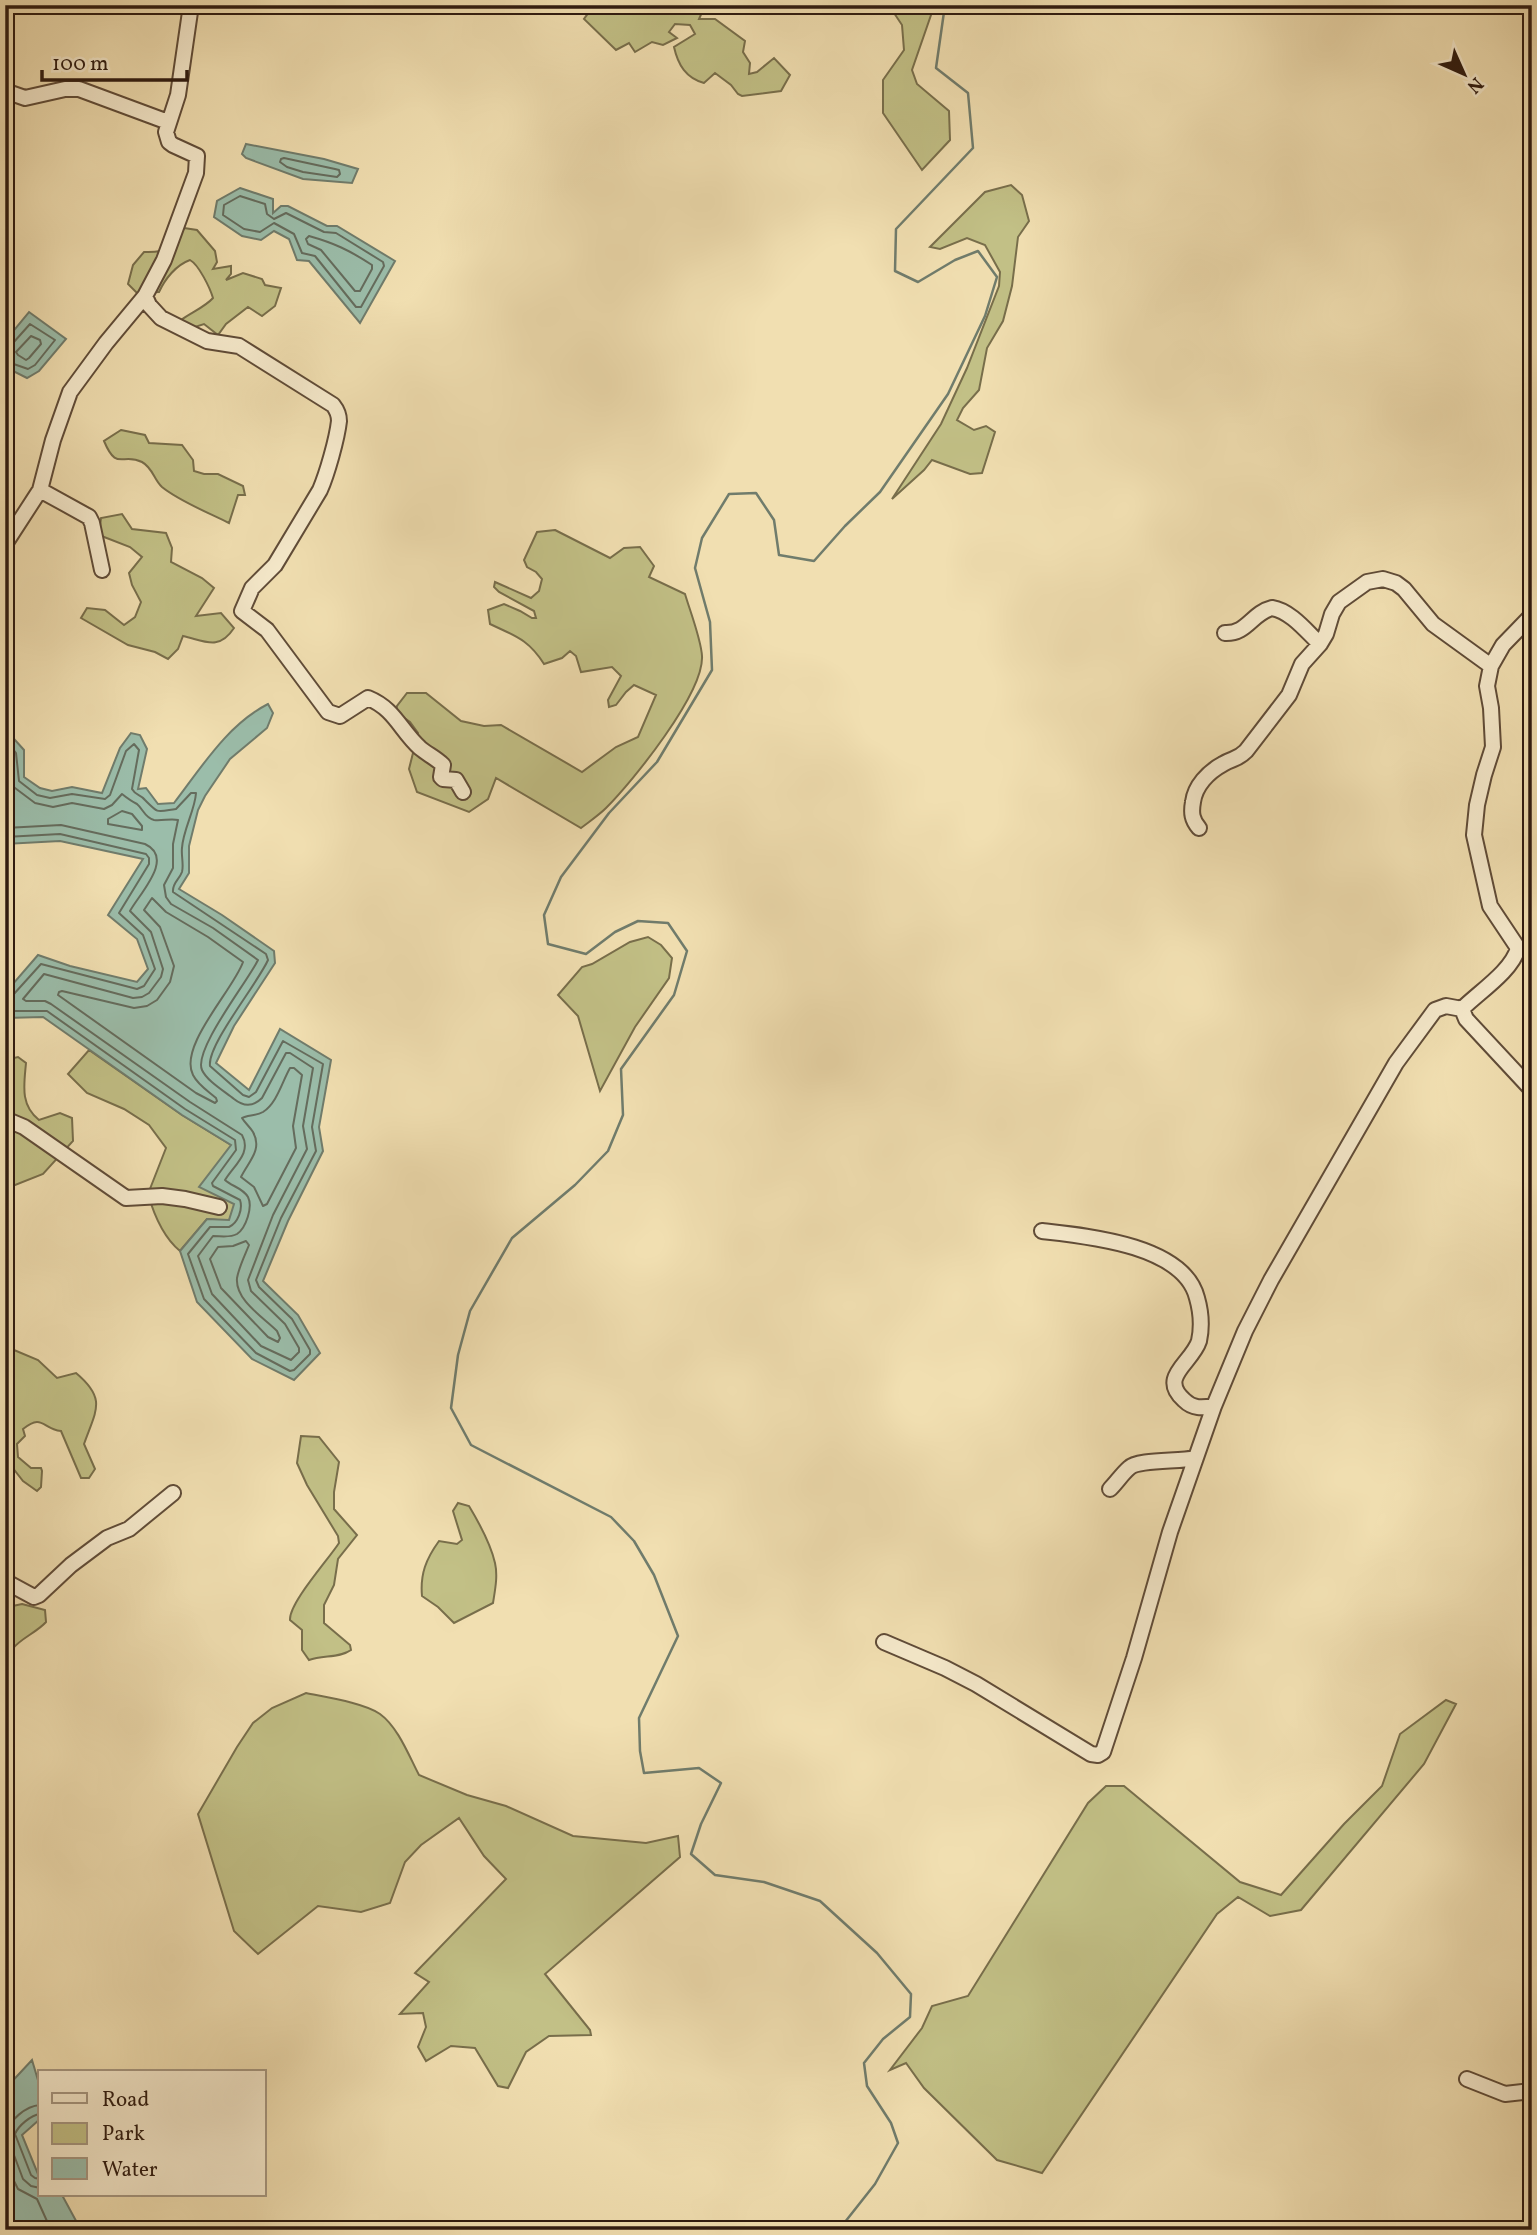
<svg xmlns="http://www.w3.org/2000/svg" width="1537" height="2235" font-family="Vollkorn,serif">
	<style>
		.green { fill: #c2c086; stroke: #786e4b; stroke-width: 2 }
		.water { fill: #9bbdaa; stroke: #707c6c; stroke-width: 2 }
		.lines { fill: none; stroke-linecap: round; stroke-linejoin: round }
		.shore { stroke: #656c5d; stroke-width: 2 }
		.stream { stroke: #707c6c; stroke-width: 2.5 }
		.minor-casing { stroke: #604c38; stroke-width: 18 }
		.minor { stroke: #f6eacc; stroke-width: 14 }
	</style>
	<rect width="100%" height="100%" fill="#f1dfb1"/>
	<filter id="stains"><feTurbulence type="fractalNoise" baseFrequency=".00286" numOctaves="4"/><feColorMatrix values="0 0 0 0 .2 0 0 0 0 .09 0 0 0 0 .02 0 0 0 .5 -.17"/></filter>
	<radialGradient id="worn" r=".72"><stop offset=".6" stop-color="#630" stop-opacity="0"/><stop offset="1" stop-color="#630" stop-opacity=".3"/></radialGradient>
	<path class="green" d="M594,5H701L704,8L699,19H715L745,41L743,52L750,63L749,74L757,72L774,58L790,75L781,91L742,96L738,94L731,85L715,73L704,83C686,78 678,65 674,47L695,34L690,25L675,24L669,32L677,38L663,45L652,42L635,52L629,43L616,50L584,19Z
		M886,5H932L931,15L912,70L917,84L949,111L950,140L922,170L883,113V80L904,50L902,25L890,7Z
		M1011,185L1022,195L1029,221L1018,237L1012,286L1003,321L987,348L979,390L963,408L957,420L974,430L986,426L995,432L982,473L970,474L932,460L924,470L892,499L941,424L967,368L999,286L1000,272L985,245L967,238L940,249L930,247L985,192Z
		M184,228L197,230L215,251L217,262L213,269L231,266V274L226,280L243,273L262,279L265,285L281,288L275,306L262,316L248,307L226,324L218,335L204,324L192,328L181,320C192,312 205,307 213,298C210,288 199,265 190,260C176,265 165,279 159,292L137,293L128,284L133,265L144,252C168,253 173,248 184,228Z
		M121,430L145,435L149,443L182,445L193,460L194,471L204,474H218L243,486L245,495H238L229,523C209,513 179,501 162,487C154,480 153,468 142,462C122,452 117,472 104,441Z
		M122,514L132,529L166,533L172,548L171,562L202,578L214,588L196,616L221,613L234,628C219,651 205,641 183,636L178,649L168,659L155,652L128,645L81,618L87,608L105,610L124,625L135,617L141,602L132,585L129,573L142,557L130,547L99,535L101,518Z
		M555,530L610,558L624,548L640,547L654,566L649,577L685,594C690,611 701,639 702,656C704,693 633,781 606,808C599,815 590,821 581,828L496,778L488,799L469,812L417,792L409,769L418,733L410,722L396,712L397,706L407,693H426L461,721L484,726L501,725L582,772L616,747L638,737L656,695L634,685L626,692L616,705L609,707L608,700L621,676L612,667L581,672L576,656L570,651L562,658L544,664C528,639 515,636 490,624L488,610L504,604L520,611L532,618H536L534,611L499,592L494,587L495,582L531,598L539,591L542,579L536,572L527,567L524,560L537,532Z
		M648,937L661,945L672,958L669,978L635,1027L600,1091L578,1016L558,995L582,967L592,964L630,942Z
		M89,1050L182,1115L231,1145L235,1204L229,1221L207,1219L180,1251C163,1237 154,1215 148,1194L166,1148L149,1125L124,1109L87,1093L68,1074Z
		M18,1057L26,1063C24,1085 20,1105 39,1120L60,1113L72,1118L73,1141L43,1174L5,1189V1060Z
		M14,1350L38,1360L57,1378L76,1373C107,1399 96,1410 84,1444L95,1469L89,1478H81L61,1431C42,1429 43,1413 23,1429L25,1436L17,1444L18,1457L31,1468H41L42,1471L41,1487L37,1491L23,1481L5,1458V1360Z
		M301,1436L319,1437L339,1462L334,1492V1509L357,1535L338,1559L334,1585L324,1605V1623L350,1645L351,1650C340,1658 323,1655 309,1660L302,1650V1630L290,1620C289,1603 328,1560 339,1543L338,1536L307,1485L297,1463Z
		M458,1503L469,1506C478,1521 491,1545 495,1563C498,1576 495,1590 493,1603L454,1623L438,1607L422,1596C420,1574 426,1559 439,1541L457,1544L462,1540L453,1511Z
		M22,1604L45,1610L46,1622C33,1637 0,1645 11,1668L5,1673V1610L8,1607Z
		M306,1693C325,1697 365,1703 380,1714C398,1727 409,1756 419,1775L467,1795L506,1806L573,1836L646,1843L678,1836L680,1857L545,1974L590,2030L591,2035L549,2036L526,2052L508,2088L498,2086L475,2048L451,2046L426,2061L418,2047L426,2027L423,2013L400,2014L429,1982L415,1973L506,1879L484,1856L459,1818L421,1845L405,1862L390,1903L361,1912L318,1906L258,1954L234,1931L198,1814L237,1747L253,1723L272,1708Z
		M1446,1700L1456,1704L1424,1764L1301,1910L1270,1916L1238,1897L1217,1914L1042,2173L997,2160L924,2088L906,2063L890,2070L922,2028L932,2006L968,1996L1088,1803L1106,1786H1124L1240,1882L1281,1895L1344,1824L1382,1786L1400,1734Z"/>
	<path class="water" d="M246,144L324,159L358,169L352,183L303,179L246,158L242,154Z
		M240,188L273,199V213L281,206H288L327,226H337L395,261L360,323L309,261L297,260L289,239L274,231L261,240L242,236L214,217L217,201Z
		M29,312L66,339L39,371L27,378L5,367V341Z
		M268,704L273,713L267,728L230,759L205,796L198,810L189,846V873L179,889L222,915L274,951L275,963L234,1026L216,1063L249,1090L280,1029L331,1060L319,1127L323,1151L288,1221L263,1281L298,1315L320,1353L294,1380L252,1359L197,1302L180,1251L207,1219L229,1220L234,1204L199,1187L231,1145L182,1115L43,1017L5,1018V993L38,955L70,966L137,982L148,969L137,939L108,915L143,859L60,841L5,844V736L7,731L24,750V777L40,788L52,791L72,787L102,793L120,748L131,733L140,735L147,749L138,789L146,788L158,804L174,803C201,768 227,725 268,704Z
		M32,2060L40,2087V2119L22,2135L40,2179V2195H62L81,2230H5V2089Z"/>
	<g class="lines">
		<path class="shore" d="M284,158L335,169L339,170L340,174L337,177L303,172L287,167L280,162L281,159Z
			M240,196L265,204L267,214L274,219L286,213L324,232L336,233L383,262L384,266L361,307H356L315,256L302,253L294,234L274,223L260,232L244,229L223,215L224,205Z
			M309,236C334,243 349,250 372,265V269L360,291H355L321,250L308,244L306,239Z
			M31,336L40,340L41,344L29,358L26,360L18,355L16,352Z
			M5,345L13,343L30,324L55,340L35,365L28,369L5,361
			M5,739L16,753L19,781L37,795L50,798L72,794L105,799L110,795L126,751L134,744L139,750L132,789C136,796 140,794 145,800C159,814 156,812 176,809L191,793H196C195,810 183,830 182,848C181,855 184,865 182,872C179,880 172,883 173,892L266,954L268,960C258,983 207,1045 210,1066L243,1095L249,1097L256,1092L283,1041L323,1064L312,1127L316,1151L281,1218L256,1280L259,1287L292,1319L310,1350V1354L294,1370L290,1371L256,1353L204,1299L188,1254L210,1227H229C238,1223 243,1209 240,1200L213,1186L212,1183L236,1150L235,1140L185,1109L47,1011H5
			M5,753L8,757L9,778L11,785L35,803L53,807L72,803L104,809L112,805L122,794C127,798 131,801 137,804C143,809 145,818 154,820C163,821 171,818 178,820L173,844V868L164,885L166,897L171,904L213,928L258,960C248,981 193,1050 202,1070C207,1081 224,1091 234,1099C244,1107 253,1107 262,1098L286,1053H290L313,1068L303,1126L307,1149L273,1215L248,1280L251,1291L285,1324L299,1348V1352L291,1360L261,1346L212,1294L198,1256L213,1236C221,1236 230,1238 237,1234C246,1228 253,1207 248,1197C243,1188 231,1186 225,1180C234,1165 252,1153 242,1135L190,1102L51,1004L45,1001H26L23,999L44,974L133,998L142,997L149,993L161,977L163,969L151,932L130,911C140,893 175,858 145,844L61,825L5,828
			M122,811L132,814L142,826V830L108,824V819Z
			M5,837L60,834L146,854L149,858V864L119,913L143,935L155,969L144,986L137,989L41,964L13,995L5,997
			M152,898L166,912L208,937L243,962C234,989 178,1046 193,1075C198,1085 208,1091 216,1098L217,1101L215,1103L196,1093L58,995L59,992L62,991L134,1008L147,1006L157,1000L170,982L174,966L160,927L144,910Z
			M290,1068H294L302,1075L293,1126L296,1148L267,1204L263,1206L254,1187L241,1177C248,1162 263,1150 253,1132C250,1127 245,1123 242,1118C247,1115 256,1116 263,1112C277,1103 282,1082 290,1068Z
			M246,1241L249,1245C245,1255 239,1267 237,1278C235,1300 263,1317 277,1331L280,1338L278,1342L268,1337L221,1288L210,1259L218,1247L233,1246Z
			M40,2105C26,2106 9,2120 6,2134L23,2179L31,2186L40,2188
			M40,2114C31,2115 18,2126 15,2134L31,2175L35,2178L40,2179
			M5,2163L18,2189L37,2199L51,2230"/>
		<path class="stream" d="M844,2230L845,2222L875,2184L898,2143L891,2123L867,2086L864,2063L883,2039L910,2017L911,1994L877,1953L820,1901L764,1882L715,1875L691,1854L701,1824L721,1783L699,1768L644,1773L640,1751L639,1718L678,1636L654,1575L634,1541L611,1517L471,1445L451,1408L458,1355L470,1311L512,1238L575,1185L608,1151L623,1115L621,1069L674,995L687,951L668,923L638,921L615,932L586,954L548,944L544,915L561,877L609,813L657,762L712,670L710,622L695,568L702,538L729,494L756,493L774,520L779,555L814,561L845,526L880,492L948,394L985,316L997,277L978,251L955,260L918,282L895,271L896,229L973,148L968,93L936,68L945,5"/>
		<defs>
			<path id="minor" d="M5,91L25,98L65,89H79L168,122
				M145,296L149,305L161,318L207,341L239,346L333,405C337,410 339,414 339,421C337,439 327,474 320,490L275,565L252,588L242,611L267,630L328,712L340,716L368,698C395,709 400,730 420,748C427,754 436,758 443,765L441,777L443,779L456,780L463,792
				M40,490L89,517L92,523L102,570
				M5,544L40,490L53,440L70,392L106,343L145,296L164,260L196,173L197,156L173,145L169,142L166,132L178,95L191,5
				M1225,633C1247,634 1252,613 1272,608C1291,611 1307,632 1320,644
				M1199,828C1192,820 1191,813 1193,802C1195,786 1208,772 1223,764C1233,758 1237,760 1246,751L1289,695L1302,664L1320,644L1326,634L1332,614L1339,602L1367,582L1383,579L1396,583L1404,589L1433,624L1491,666
				M1462,1009L1466,1019L1532,1090
				M5,1119L24,1127L126,1198L162,1196L185,1199L219,1207
				M1042,1231C1087,1236 1184,1245 1197,1298C1201,1312 1202,1327 1199,1341C1192,1363 1158,1377 1184,1400C1193,1409 1202,1408 1214,1406
				M1110,1489C1117,1482 1122,1474 1129,1468C1138,1459 1181,1462 1195,1458
				M5,1587L10,1584L34,1597L39,1595L71,1565L107,1538L129,1529L173,1493
				M884,1642L945,1668L976,1684L1091,1754L1098,1755L1103,1752L1134,1658L1170,1532L1214,1406L1245,1331L1271,1280L1396,1063L1435,1010L1446,1006L1462,1009C1479,992 1512,971 1518,948L1490,906L1474,835L1477,805L1484,775L1493,747L1491,708L1487,686L1491,666L1503,645L1532,615
				M1467,2079L1505,2094L1532,2091"/>
		</defs>
		<use href="#minor" class="minor-casing"/>
		<use href="#minor" class="minor"/>
	</g>
	<rect width="1537" height="2235" fill="none" stroke="#f1dfb1" stroke-width="28"/>
	<rect x="7" y="7" width="1523" height="2221" fill="none" stroke="#2f1b10" stroke-width="3.5"/>
	<rect x="14" y="14" width="1509" height="2207" fill="none" stroke="#2f1b10" stroke-width="2"/>
	<rect x="38" y="2070" width="228" height="126" fill="#f6eacc" stroke="#a69781" stroke-width="2"/>
	<rect x="52" y="2093" width="35" height="10" fill="#f6eacc" stroke="#a69781" stroke-width="2"/>
	<text x="102" y="2106" font-size="21" fill="#2f1b10">Road</text>
	<rect x="52" y="2123" width="35" height="21" fill="#c2c086" stroke="#a69781" stroke-width="2"/>
	<text x="102" y="2140" font-size="21" fill="#2f1b10">Park</text>
	<rect x="52" y="2158" width="35" height="21" fill="#9bbdaa" stroke="#a69781" stroke-width="2"/>
	<text x="102" y="2176" font-size="21" fill="#2f1b10">Water</text>
	<g transform="translate(1464 74) rotate(135)" stroke="#f6eacc" stroke-width="5" paint-order="stroke">
	<path d="M0-5L12 26L0 18L-12 26Z" fill="#2f1b10"/>
	<text y="-10" font-size="19" font-weight="bold" text-anchor="middle" fill="#2f1b10">N</text>
	</g>
	<path d="M42 70v10h145v-10" fill="none" stroke="#2f1b10" stroke-width="3.5"/>
	<text x="52" y="70" font-size="21" fill="#2f1b10" stroke="#f6eacc" stroke-width="5" paint-order="stroke">100 m</text>
	<rect width="100%" height="100%" filter="url(#stains)"/>
	<rect width="100%" height="100%" fill="url(#worn)"/>
</svg>
